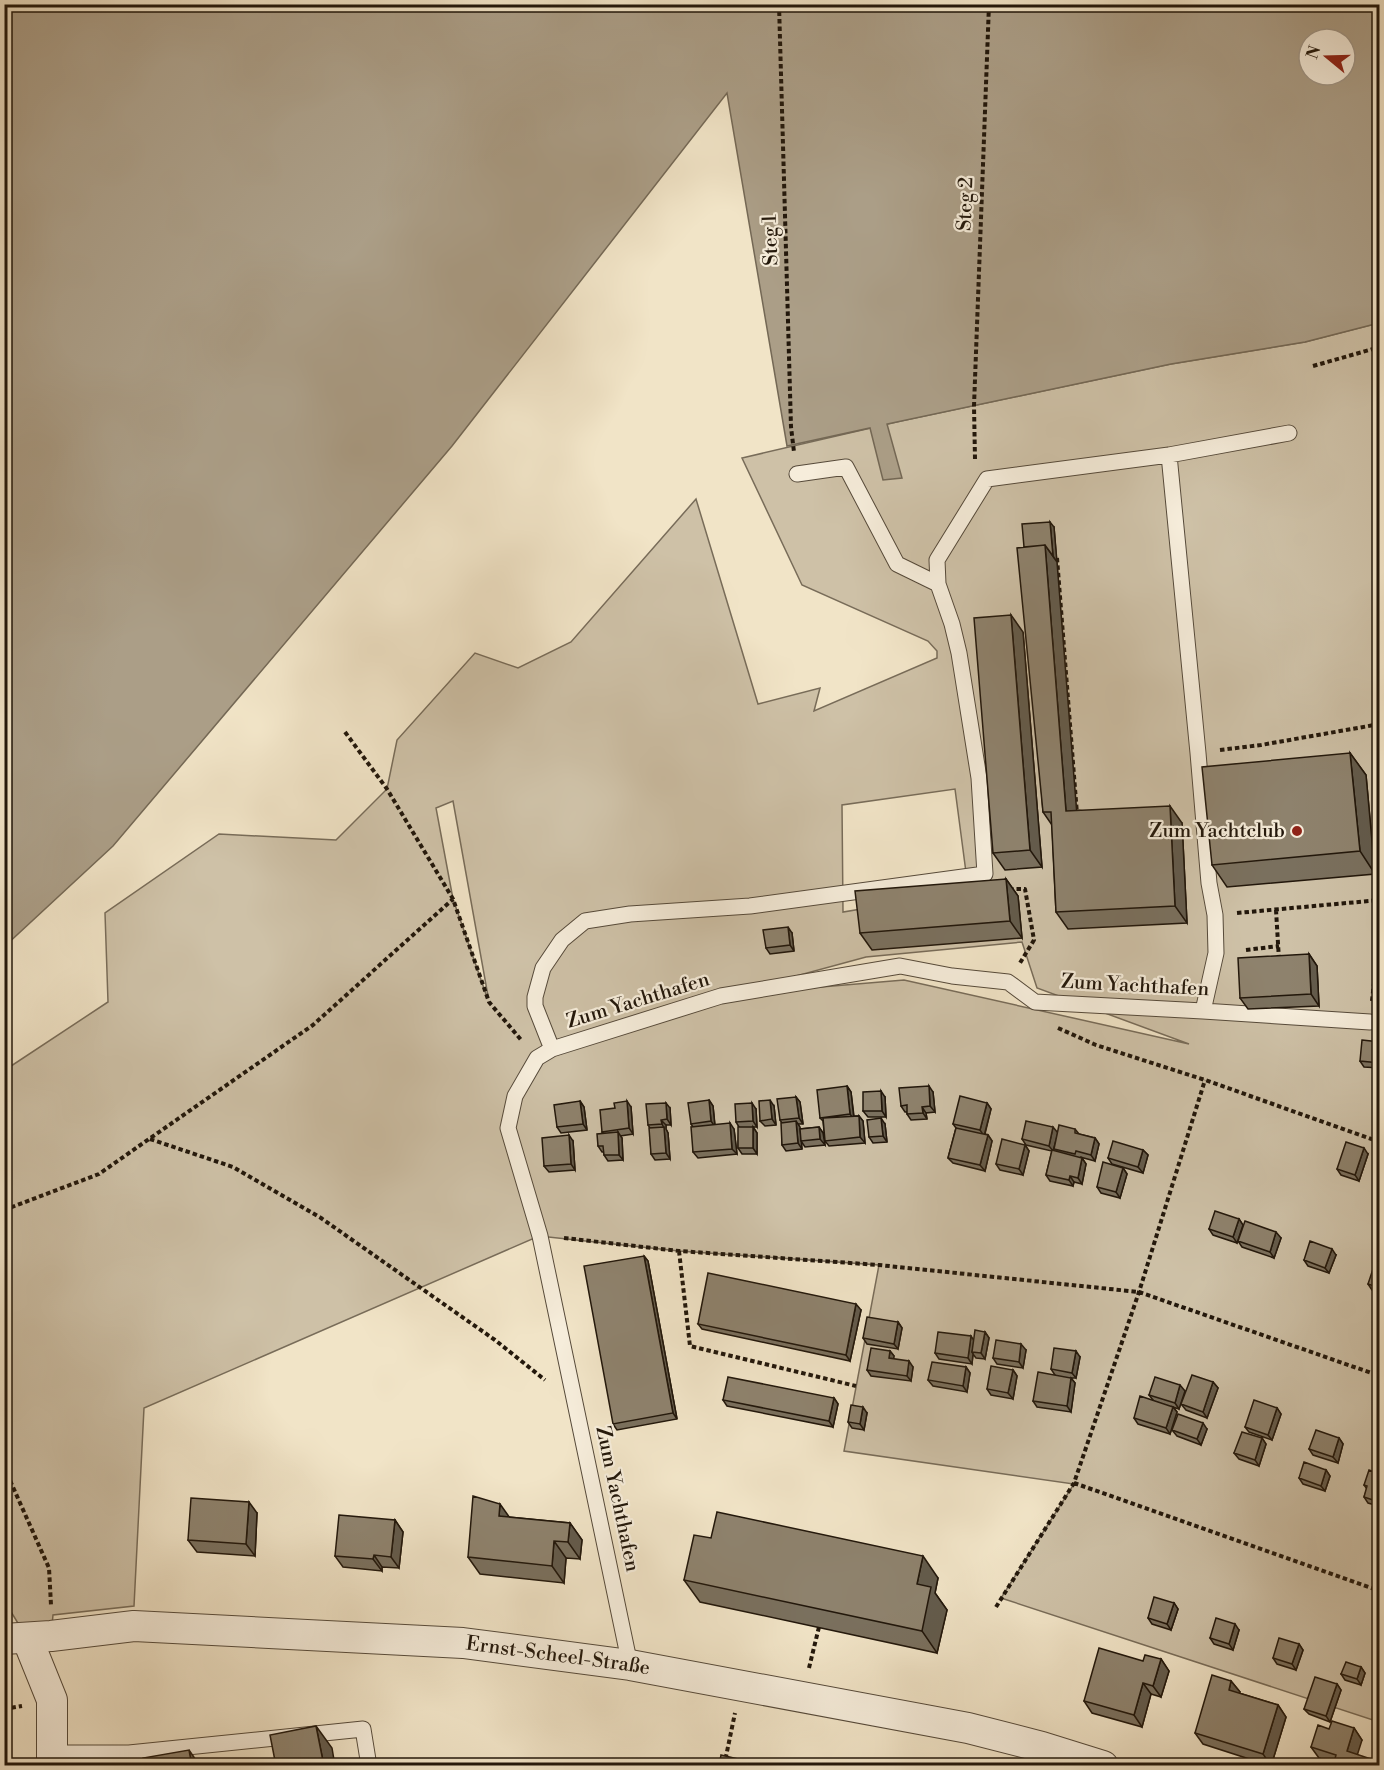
<svg xmlns="http://www.w3.org/2000/svg" width="1384" height="1770" font-family="'Libre Bodoni',serif">
	<style>
		.green { fill: #cec1a7; stroke: #786c59; stroke-width: 1.5; fill-rule: evenodd }
		.water { fill: #ab9e87; stroke: #746855; stroke-width: 1.5; fill-rule: evenodd }
		.lines { fill: none; stroke-linecap: round; stroke-linejoin: round }
		.lane-casing { stroke: #564a3a; stroke-width: 17 }
		.street-casing { stroke: #564a3a; stroke-width: 32 }
		.path { stroke: #22170b; stroke-width: 4; stroke-dasharray: 4.5 3; stroke-linecap: butt }
		.lane { stroke: #f6eddb; stroke-width: 15 }
		.street { stroke: #f6eddb; stroke-width: 30 }
		.wall { fill: #7a705e; stroke: #22170b; stroke-width: 1.5 }
		.shaded-wall { fill: #635b4c; stroke: #22170b; stroke-width: 1.5 }
		.building { fill: #8e826d; stroke: #22170b; stroke-width: 1.5 }
		.poi-dot { fill: #8f2418; stroke: #f6eddb; stroke-width: 2 }
		.labels { text-anchor: middle; dominant-baseline: central; stroke-width: 4.5; stroke-linejoin: round; paint-order: stroke }
		.street-label { font-size: 20px; fill: #22170b; stroke: #f6eddb }
		.poi-label { font-size: 20px; fill: #22170b; stroke: #f6eddb; text-anchor: end }
	</style>
	<rect width="100%" height="100%" fill="#f1e4c7"/>
	<filter id="stains"><feTurbulence type="fractalNoise" baseFrequency=".00333" numOctaves="4"/><feColorMatrix values="0 0 0 0 .2 0 0 0 0 .09 0 0 0 0 .02 0 0 0 .5 -.17"/></filter>
	<radialGradient id="worn" r=".72"><stop offset=".6" stop-color="#630" stop-opacity="0"/><stop offset="1" stop-color="#630" stop-opacity=".3"/></radialGradient>
	<path class="green" d="M1379,323V1722L1001,1598L1074,1484L844,1451L879,1265L679,1251L539,1236L144,1408L134,1606L53,1615L51,1636L27,1638L5,1602V1070L108,1002L105,913L219,834L336,840L387,789L397,740L475,653L518,668L571,642L696,499L758,704L820,688L814,711L937,658V651L928,641L802,585L742,458L901,421L1171,364L1305,342ZM955,789L967,880L867,908L843,912L842,805ZM453,801L488,996L487,997L453,899L436,808ZM1022,942L1037,988L1189,1044L904,980L726,995L866,957Z"/>
	<path class="water" d="M5,4L1379,5V323L1305,342L1171,364L887,424L902,478L883,480L870,428L787,446L727,93L452,446L113,846L5,946ZM1309,39H1345V75H1309Z"/>
	<g class="lines">
		<defs>
			<path id="lane" d="M1169,455L1198,753L1209,883L1215,915L1216,953L1203,1011
				M797,474L846,467L897,564L938,584L937,560L987,479L1169,455L1289,433
				M552,1049L535,1006V997L543,968L562,940L585,921L630,914L750,906L985,874L979,778L959,653L952,624L938,584
				M630,1665L540,1236L508,1128L515,1096L537,1058L552,1049L721,996L900,966L952,976L1008,982L1035,1002L1203,1011L1370,1022
				M52,1753H129L363,1729L369,1766"/>
			<g id="street">
				<path d="M27,1638L52,1700V1766"/>
				<path id="s1" d="M4,1639L51,1636L134,1626L463,1643L630,1665L968,1728L1042,1747L1103,1766"/>
			</g>
		</defs>
		<use href="#lane" class="lane-casing"/>
		<use href="#street" class="street-casing"/>
		<path class="path" d="M779,4L791,427L794,452
			M1313,366L1380,347
			M975,459L974,406L989,4
			M1057,558L1077,814
			M345,732L387,789L453,899L489,1002L522,1041
			M1220,750L1261,745L1380,724
			M1009,889H1025L1034,940L1020,963
			M1276,910L1279,960
			M1237,913L1380,900
			M1246,950L1279,946
			M1372,1001L1380,930
			M1058,1028L1096,1045L1205,1080L1380,1142
			M150,1139L233,1167L321,1218L495,1340L545,1380
			M4,1210L99,1174L149,1139L313,1025L453,899
			M564,1238L679,1251L879,1265L1139,1292L1380,1376
			M679,1251L690,1346L856,1386
			M4,1467L49,1568L51,1605
			M1074,1483L1380,1591
			M996,1607L1074,1483L1139,1292L1205,1080
			M809,1668L819,1627
			M4,1709L22,1706
			M724,1766L735,1713"/>
		<use href="#lane" class="lane"/>
		<use href="#street" class="street"/>
	</g>
	<path class="wall" d="M1054,527L1076,810L1182,823L1187,923L1068,929L1056,912L1052,825L1043,812L1024,547Z
		M1023,632L1042,867L1005,870L993,853Z
		M1350,753L1366,775L1375,874L1227,887L1212,865Z
		M1006,879L1018,896L1022,938L872,950L860,933Z
		M792,933L794,951L770,954L766,948Z
		M1309,954L1317,966L1319,1006L1248,1009L1240,998Z
		M1380,1042V1068L1364,1067L1360,1061Z
		M847,1086L851,1092L854,1116H859L863,1121L865,1143L829,1146L825,1141L823,1121L820,1118Z
		M933,1092L935,1112L926,1113L927,1119L911,1120L907,1114V1112H905L901,1106Z
		M796,1097L800,1102L803,1124H798L800,1129L819,1127L823,1133L825,1145L805,1147L801,1141L802,1149L786,1151L782,1145V1123L780,1120Z
		M885,1097L886,1117H868L863,1111Z
		M709,1100L713,1106L715,1125L734,1129L737,1154L698,1158L693,1152V1127L691,1124Z
		M580,1101L584,1107L587,1130L561,1133L557,1127Z
		M987,1103L991,1109L985,1134L988,1135L992,1141L985,1171L953,1163L948,1158L956,1128L953,1124Z
		M774,1106L776,1125L765,1126L760,1121Z
		M631,1107L633,1134L620,1136L622,1138L623,1160L608,1161L604,1155V1152H602L598,1146L603,1133L602,1132Z
		M670,1108L671,1125H666V1129L668,1133L670,1159L655,1160L651,1154L650,1128L648,1125Z
		M756,1109L757,1127H753L757,1133V1154H742L738,1148L739,1127L736,1122Z
		M885,1124L887,1142L873,1143L869,1137Z
		M1075,1129L1079,1134L1095,1138L1099,1144L1095,1161L1080,1157L1082,1158L1086,1164L1082,1184L1074,1182L1073,1186L1050,1181L1046,1175L1052,1151L1026,1145L1022,1139Z
		M573,1141L575,1170L549,1172L544,1166Z
		M1025,1145L1029,1151L1023,1175L1000,1170L996,1164Z
		M1143,1150L1148,1155L1143,1173L1112,1164L1108,1158Z
		M1368,1154L1359,1181L1341,1175L1337,1169Z
		M1123,1168L1127,1174L1120,1198L1101,1193L1097,1187Z
		M1239,1219L1243,1225L1237,1243L1213,1235L1209,1229Z
		M1281,1238L1274,1258L1242,1247L1238,1241Z
		M1336,1255L1329,1273L1308,1266L1304,1260Z
		M644,1256L648,1261L677,1419L617,1430L613,1424Z
		M1380,1271V1292L1372,1290L1368,1284Z
		M861,1310L850,1361L702,1329L698,1324Z
		M898,1322L902,1328L898,1349L867,1344L863,1338Z
		M985,1332L989,1338L985,1359L976,1358L973,1354L972,1364L939,1359L935,1353L974,1341Z
		M1026,1350L1023,1368L997,1364L993,1358Z
		M890,1351L894,1356L893,1359L913,1367L911,1381L871,1376L867,1370Z
		M1080,1357L1076,1378H1071L1075,1383L1071,1412L1037,1407L1033,1401L1055,1375L1051,1369Z
		M966,1367L970,1373L967,1392L933,1386L928,1380Z
		M1013,1370L1017,1376L1013,1399L991,1395L987,1389Z
		M1213,1382L1218,1388L1207,1418L1186,1410L1181,1404Z
		M1185,1391L1179,1409L1173,1407L1177,1412L1170,1434L1138,1424L1134,1418L1153,1400L1149,1395Z
		M834,1398L838,1404L833,1427L727,1406L723,1400Z
		M1277,1408L1281,1414L1272,1440L1249,1432L1245,1427Z
		M867,1413L864,1430L852,1428L848,1422Z
		M1207,1429L1201,1445L1177,1436L1172,1430Z
		M1262,1438L1266,1444L1259,1466L1239,1459L1234,1453Z
		M1339,1438L1343,1444L1338,1463L1313,1455L1309,1449Z
		M1380,1451V1514L1378,1513L1374,1507L1375,1505L1368,1503L1364,1497L1367,1489L1364,1485L1376,1473L1373,1469Z
		M1326,1470L1330,1476L1325,1491L1303,1484L1299,1478Z
		M257,1513L255,1556L197,1552L188,1540Z
		M509,1517L570,1523L582,1540L580,1559L566,1558L564,1583L480,1574L468,1557Z
		M395,1520L403,1532L399,1568L382,1567V1571L343,1567L335,1556Z
		M711,1538L938,1578L935,1593L947,1610L937,1653L700,1602L684,1580Z
		M1174,1603L1178,1609L1171,1630L1152,1624L1148,1618Z
		M1239,1630L1233,1650L1214,1644L1210,1638Z
		M1299,1644L1303,1650L1296,1670L1277,1664L1273,1658Z
		M1161,1659L1169,1671L1161,1697L1151,1694L1142,1727L1092,1713L1084,1701Z
		M1361,1667L1365,1673L1361,1685L1345,1680L1341,1674Z
		M1231,1681L1240,1692L1239,1693L1278,1705L1286,1717L1271,1766L1203,1744L1195,1733Z
		M1337,1684L1341,1690L1330,1722L1309,1714L1304,1709Z
		M1354,1728L1362,1740L1333,1763L1319,1758L1311,1747L1329,1729Z"/>
	<path class="shaded-wall" d="M1050,522L1054,527L1057,562L1053,556Z
		M1045,545L1057,562L1078,828L1066,811Z
		M1011,615L1023,632L1042,867L1030,850Z
		M1350,753L1366,775L1375,874L1360,851Z
		M1170,806L1182,823L1187,923L1175,906Z
		M1006,879L1018,896L1022,938L1010,921Z
		M788,927L792,933L794,951L790,945Z
		M1309,954L1317,966L1319,1006L1311,994Z
		M847,1086L851,1092L854,1120L850,1114Z
		M929,1086L933,1092L935,1112L930,1106Z
		M881,1091L885,1097L886,1117L882,1111Z
		M796,1097L800,1102L803,1124L799,1118Z
		M709,1100L713,1106L715,1127L711,1121Z
		M770,1100L774,1106L776,1125L772,1119Z
		M580,1101L584,1107L587,1130L583,1124Z
		M627,1101L631,1107L633,1134L629,1128Z
		M666,1103L670,1108L671,1125L667,1119Z
		M752,1103L756,1109L757,1127L753,1121Z
		M987,1103L991,1109L984,1136L980,1130Z
		M922,1107L926,1113L927,1119L923,1113Z
		M859,1116L863,1121L865,1143L860,1137Z
		M881,1118L885,1124L887,1142L883,1136Z
		M661,1120L666,1125V1129L668,1133L670,1159L666,1153L664,1128L662,1124Z
		M796,1121L800,1127L802,1149L798,1143Z
		M730,1123L734,1129L737,1154L732,1149Z
		M753,1127L757,1133V1154L753,1148Z
		M819,1127L823,1133L825,1145L820,1139Z
		M1053,1127L1058,1133L1053,1151L1049,1146Z
		M618,1132L622,1138L623,1160L619,1155Z
		M569,1135L573,1141L575,1170L571,1164Z
		M988,1135L992,1141L985,1171L980,1165Z
		M1095,1138L1099,1144L1095,1161L1091,1155Z
		M1025,1145L1029,1151L1023,1175L1019,1169Z
		M1364,1148L1368,1154L1359,1181L1355,1175Z
		M1143,1150L1148,1155L1143,1173L1138,1167Z
		M1082,1158L1086,1164L1082,1184L1078,1178Z
		M1123,1168L1127,1174L1120,1198L1116,1192Z
		M1070,1176L1074,1182L1073,1186L1069,1180Z
		M1239,1219L1243,1225L1237,1243L1233,1237Z
		M1276,1232L1281,1238L1274,1258L1270,1252Z
		M1332,1249L1336,1255L1329,1273L1325,1268Z
		M644,1256L648,1261L677,1419L673,1413Z
		M856,1304L861,1310L850,1361L846,1355Z
		M898,1322L902,1328L898,1349L894,1344Z
		M985,1332L989,1338L985,1359L981,1353Z
		M971,1336L975,1342L972,1352L973,1354L972,1364L968,1358Z
		M1021,1344L1026,1350L1023,1368L1019,1362Z
		M890,1351L894,1356L893,1364L889,1358Z
		M1076,1351L1080,1357L1076,1378L1072,1373Z
		M909,1361L913,1367L911,1381L907,1376Z
		M966,1367L970,1373L967,1392L963,1386Z
		M1013,1370L1017,1376L1013,1399L1008,1393Z
		M1071,1378L1075,1383L1071,1412L1067,1406Z
		M1213,1382L1218,1388L1207,1418L1203,1412Z
		M1180,1385L1185,1391L1179,1409L1175,1403Z
		M834,1398L838,1404L833,1427L829,1421Z
		M863,1407L867,1413L864,1430L860,1424Z
		M1173,1407L1177,1412L1170,1434L1166,1428Z
		M1277,1408L1281,1414L1272,1440L1268,1435Z
		M1203,1423L1207,1429L1201,1445L1197,1439Z
		M1262,1438L1266,1444L1259,1466L1255,1460Z
		M1339,1438L1343,1444L1338,1463L1333,1457Z
		M1326,1470L1330,1476L1325,1491L1321,1486Z
		M249,1502L257,1513L255,1556L246,1544Z
		M500,1504L512,1521L499,1516Z
		M395,1520L403,1532L399,1568L391,1557Z
		M570,1523L582,1540L580,1559L568,1542Z
		M554,1541L566,1558L564,1583L552,1566Z
		M374,1555L382,1567V1571L373,1559Z
		M923,1556L938,1578L935,1593L947,1610L937,1653L922,1631L917,1584Z
		M1174,1603L1178,1609L1171,1630L1167,1624Z
		M1235,1624L1239,1630L1233,1650L1229,1644Z
		M1299,1644L1303,1650L1296,1670L1292,1664Z
		M1161,1659L1169,1671L1161,1697L1153,1686Z
		M1361,1667L1365,1673L1361,1685L1357,1679Z
		M1231,1681L1240,1692L1237,1702L1229,1690Z
		M1143,1683L1151,1694L1142,1727L1134,1715Z
		M1337,1684L1341,1690L1330,1722L1326,1716Z
		M1278,1705L1286,1717L1271,1766L1263,1754Z
		M316,1726L332,1748L335,1766H324Z
		M1354,1728L1362,1740L1355,1762L1347,1751Z
		M189,1750L200,1766H192Z"/>
	<path class="building" d="M1050,522L1053,556L1045,545L1024,547L1022,524Z
		M1045,545L1066,811L1170,806L1175,906L1056,912L1051,812H1043L1017,548Z
		M1011,615L1030,850L993,853L974,618Z
		M1350,753L1360,851L1212,865L1202,767Z
		M1006,879L1010,921L860,933L855,891Z
		M788,927L790,945L766,948L763,930Z
		M1309,954L1311,994L1240,998L1238,958Z
		M1362,1040L1380,1042V1063L1360,1061Z
		M847,1086L850,1114L820,1118L817,1090Z
		M929,1086L930,1106L922,1107L923,1113L907,1114V1105L901,1106L899,1088Z
		M881,1091L882,1111H863V1092Z
		M960,1096L987,1103L980,1130L953,1124Z
		M796,1097L799,1118L780,1120L777,1099Z
		M709,1100L711,1121L691,1124L688,1103Z
		M770,1100L772,1119L760,1121L759,1101Z
		M580,1101L583,1124L557,1127L554,1105Z
		M627,1101L629,1128L602,1132L600,1110L615,1108L614,1103Z
		M666,1103L667,1119L661,1120L662,1124L648,1125L646,1104Z
		M752,1103L753,1121L736,1122L735,1104Z
		M859,1116L860,1137L825,1141L823,1118Z
		M881,1118L883,1136L869,1137L867,1120Z
		M796,1121L798,1143L782,1145L781,1123Z
		M1026,1121L1053,1127L1049,1146L1022,1139Z
		M730,1123L732,1149L693,1152L691,1127Z
		M1059,1125L1075,1129V1133L1095,1138L1091,1155L1076,1151L1075,1154L1054,1149Z
		M664,1127L666,1153L651,1154L649,1128Z
		M738,1127H753V1148H738Z
		M819,1127L820,1139L801,1141L800,1129Z
		M956,1128L988,1135L980,1165L948,1158Z
		M618,1132L619,1155H604L603,1146H598L597,1134Z
		M569,1135L571,1164L544,1166L542,1138Z
		M1002,1139L1025,1145L1019,1169L996,1164Z
		M1113,1141L1143,1150L1138,1167L1108,1158Z
		M1346,1142L1364,1148L1355,1175L1337,1169Z
		M1052,1150L1082,1158L1078,1178L1070,1176L1069,1180L1046,1175Z
		M1103,1162L1123,1168L1116,1192L1097,1187Z
		M1215,1211L1239,1219L1233,1237L1209,1229Z
		M1245,1221L1276,1232L1270,1252L1238,1241Z
		M1310,1241L1332,1249L1325,1268L1304,1260Z
		M644,1256L673,1413L613,1424L584,1266Z
		M1373,1269L1380,1271V1288L1368,1284Z
		M708,1273L856,1304L846,1355L698,1324Z
		M867,1317L898,1322L894,1344L863,1338Z
		M975,1330L985,1332L981,1353L972,1352Z
		M938,1332L971,1336L968,1358L935,1353Z
		M996,1340L1021,1344L1019,1362L993,1358Z
		M871,1348L890,1351L889,1358L909,1361L907,1376L867,1370Z
		M1054,1348L1076,1351L1072,1373L1051,1369Z
		M932,1362L966,1367L963,1386L928,1380Z
		M991,1366L1013,1370L1008,1393L987,1389Z
		M1038,1372L1071,1378L1067,1406L1033,1401Z
		M1192,1375L1213,1382L1203,1412L1181,1404Z
		M728,1377L834,1398L829,1421L723,1400Z
		M1155,1377L1180,1385L1175,1403L1149,1395Z
		M1140,1396L1173,1407L1166,1428L1134,1418Z
		M1254,1400L1277,1408L1268,1435L1245,1427Z
		M851,1405L863,1407L860,1424L848,1422Z
		M1178,1414L1203,1423L1197,1439L1172,1430Z
		M1316,1430L1339,1438L1333,1457L1309,1449Z
		M1242,1432L1262,1438L1255,1460L1234,1453Z
		M1379,1451H1380V1471L1373,1469Z
		M1304,1462L1326,1470L1321,1486L1299,1478Z
		M1369,1470L1380,1474V1509L1374,1507L1376,1501L1364,1497L1367,1486L1364,1485Z
		M473,1496L500,1504L499,1516L570,1523L568,1542L554,1541L552,1566L468,1557Z
		M191,1498L249,1502L246,1544L188,1540Z
		M717,1512L923,1556L917,1584L931,1587L922,1631L684,1580L694,1535L711,1538Z
		M339,1515L395,1520L391,1557L374,1555L373,1559L335,1556Z
		M1154,1597L1174,1603L1167,1624L1148,1618Z
		M1216,1618L1235,1624L1229,1644L1210,1638Z
		M1279,1638L1299,1644L1292,1664L1273,1658Z
		M1099,1648L1143,1661L1145,1655L1161,1659L1153,1686L1143,1683L1134,1715L1084,1701Z
		M1346,1662L1361,1667L1357,1679L1341,1674Z
		M1212,1675L1231,1681L1229,1690L1278,1705L1263,1754L1195,1733Z
		M1315,1677L1337,1684L1326,1716L1304,1709Z
		M1332,1721L1354,1728L1347,1751L1380,1762V1766H1333L1336,1755L1311,1747L1318,1725L1329,1729Z
		M316,1726L324,1766H276L270,1735Z
		M189,1750L192,1766H144L143,1758Z
		M721,1755L768,1766H719Z"/>
	<circle class="poi-dot" cx="1297" cy="831" r="6"/>
	<g class="labels">
		<g class="street-label">
			<text transform="translate(966 204) rotate(-88)">Steg 2</text>
			<text transform="translate(771 240) rotate(-92)">Steg 1</text>
			<text transform="translate(1135 986) rotate(3)">Zum Yachthafen</text>
			<text transform="translate(638 1001) rotate(-17)">Zum Yachthafen</text>
			<text transform="translate(617 1499) rotate(78)">Zum Yachthafen</text>
			<text stroke="none"><textPath href="#s1" startOffset="556">Ernst-Scheel-Straße</textPath></text>
		</g>
		<g class="poi-label">
			<text x="1285" y="831">Zum Yachtclub</text>
		</g>
	</g>
	<rect width="1384" height="1770" fill="none" stroke="#f1e4c7" stroke-width="24"/>
	<rect x="6" y="6" width="1372" height="1758" fill="none" stroke="#22170b" stroke-width="3"/>
	<rect x="12" y="12" width="1360" height="1746" fill="none" stroke="#22170b" stroke-width="1.5"/>
	<g transform="translate(1327 57) rotate(289)"><circle r="28" fill="#f6eddb" stroke="#a19788" stroke-width="1.5"/>
	<path d="M0-4.5L10 22L0 15L-10 22Z" fill="#8f2418"/>
	<text y="-9" font-size="16" font-weight="bold" text-anchor="middle" fill="#22170b">N</text>
	</g>
	<rect width="100%" height="100%" filter="url(#stains)"/>
	<rect width="100%" height="100%" fill="url(#worn)"/>
</svg>
